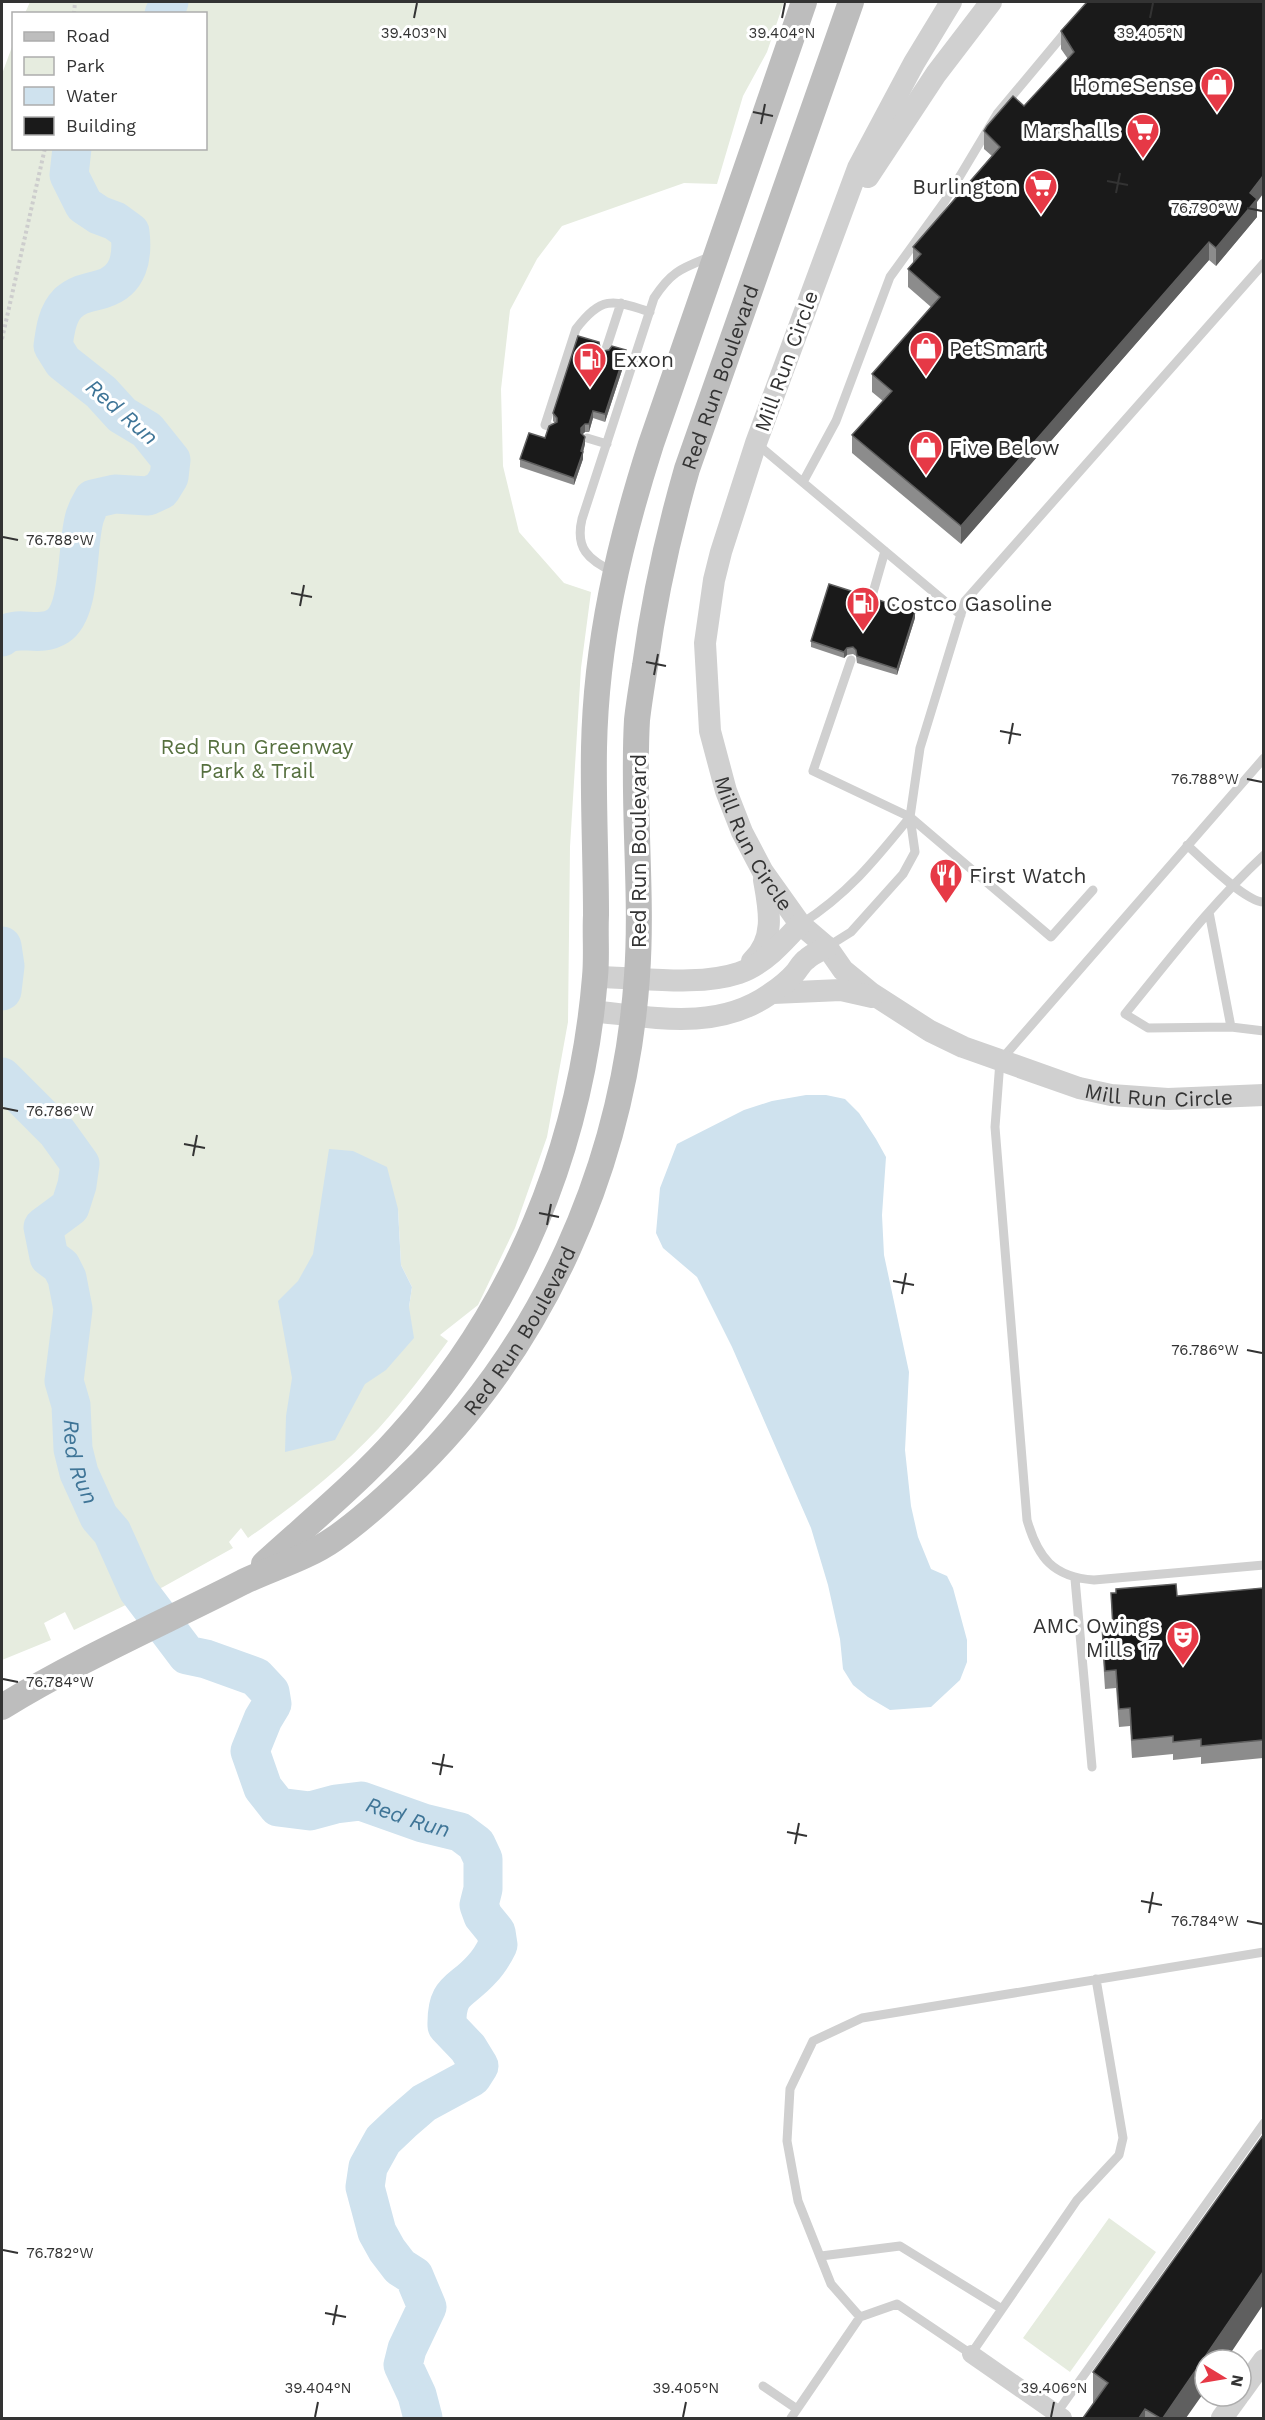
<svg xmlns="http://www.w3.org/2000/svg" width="1265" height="2420" font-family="'Work Sans',sans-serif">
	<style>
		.green { fill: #e6ecdf; fill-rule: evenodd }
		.water { fill: #cfe2ee }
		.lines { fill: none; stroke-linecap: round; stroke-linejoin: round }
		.river { stroke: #cfe2ee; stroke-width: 39 }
		.path { stroke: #cdcdcd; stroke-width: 4; stroke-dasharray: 3 3; stroke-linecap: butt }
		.service { stroke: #d0d0d0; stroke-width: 9 }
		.minor { stroke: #d0d0d0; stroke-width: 18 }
		.tertiary { stroke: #d0d0d0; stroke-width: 22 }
		.secondary { stroke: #bdbdbd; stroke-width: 26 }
		.wall { fill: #8c8c8c }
		.shaded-wall { fill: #5f5f5f }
		.building { fill: #1a1a1a; stroke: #5f5f5f; stroke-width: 1.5 }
		.ticks { fill: none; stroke: #333; stroke-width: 2 }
		.labels { text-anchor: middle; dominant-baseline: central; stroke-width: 6; stroke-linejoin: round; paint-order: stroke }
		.poi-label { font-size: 21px; fill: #333; stroke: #fff; text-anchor: start }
		.street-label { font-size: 21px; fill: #333; stroke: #fff }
		.park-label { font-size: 21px; fill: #56703f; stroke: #fff }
		.water-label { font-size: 22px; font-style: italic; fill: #3f7597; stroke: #fff }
		.ticks-label { font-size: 15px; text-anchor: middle; fill: #333; stroke: #fff; stroke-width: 6; stroke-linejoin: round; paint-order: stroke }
	</style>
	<rect width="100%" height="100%" fill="#fff"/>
	<path class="green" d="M30,2H784L767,52L743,96L717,184L684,183L562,226L537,259L510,310L501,389L503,466L519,532L564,583L591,592L581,668L570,847L568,1022L547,1137L515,1228L478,1305L440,1335L448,1341C426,1371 404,1400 379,1428C340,1470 295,1505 248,1538L241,1528L229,1542L233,1548L163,1587L74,1630L65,1612L44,1623L51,1640L2,1660V74L13,44L14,148H206V14L25,13ZM398,1209L401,1265L412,1287L409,1307L328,1260Z
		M1109,2218L1156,2252L1070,2372L1023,2338Z"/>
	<path class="water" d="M806,1095H826L845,1099L859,1113L876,1139L886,1157L882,1215L884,1255L909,1372L905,1450L911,1506L918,1537L931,1569L947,1576L953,1588L967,1640V1662L960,1680L931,1707L890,1710L868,1697L853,1685L843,1669L840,1639L828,1585L811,1528L732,1347L697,1277L663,1248L656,1233L660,1188L677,1144L744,1110L772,1101Z
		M329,1149L353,1151L387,1167L398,1209L401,1265L412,1287L409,1307L414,1338L386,1370L365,1384L335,1440L285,1452L286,1416L292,1378L278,1301L298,1281L313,1254Z"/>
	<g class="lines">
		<g class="river">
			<path d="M164,14L169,2"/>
			<path d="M2,637C17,623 38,639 58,626C82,610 76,543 85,516C87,510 90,504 93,499L115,494L148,496L161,490L169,477L171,460L147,430L122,415L101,392L63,362L53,346C55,331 57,314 68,303C79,293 89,293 102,289C129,281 133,257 130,232L115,221L99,215L84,205L69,175L72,148"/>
			<path d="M2,946L5,966L2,991"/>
			<path id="s1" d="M2,1077L57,1132L80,1164L77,1185L70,1207L43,1227L49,1257L61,1266L67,1278L73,1309L64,1381L71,1405L73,1449L79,1473L99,1517L112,1532L138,1590L187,1655L206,1659L256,1677L270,1692L272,1704L263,1719L250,1751L263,1788L278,1807L310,1811L336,1804L361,1801L423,1823L460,1832L476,1844L483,1859V1889L479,1905L483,1916L496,1932L498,1945C494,1953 489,1962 482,1969C461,1993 446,1988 447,2026L468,2048L479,2066L472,2077L424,2103L402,2122L383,2140L368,2167L365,2187L377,2232L387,2250L400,2267L414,2276L427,2307L407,2349L403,2365L417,2395L423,2418"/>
		</g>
		<path class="path" d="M74,14L75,2
			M2,339L45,148"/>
		<path class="service" d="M605,352L621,303
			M551,427L545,425L576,329C602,295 613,300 650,312
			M587,438L607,444
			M756,443L961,615
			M803,482L836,421L890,277L945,201L997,114L1068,29
			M614,572C588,560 575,548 582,519L654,298C672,270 683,268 712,256
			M870,603L885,551
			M851,660L813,771L910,817L1051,937L1093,890
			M1264,758L1000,1061L995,1127L1027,1520C1038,1558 1053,1577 1094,1580L1264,1565
			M1187,845C1201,858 1247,903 1264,902
			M1209,912L1231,1027L1148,1028L1125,1014C1170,959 1212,903 1264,855
			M801,924C849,893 875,860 910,817
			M827,947L851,932L903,874L915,852L910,817L920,748L965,601L1264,263
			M1231,1027L1264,1031
			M1075,1579L1092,1767
			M1096,1979L1123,2138L1119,2155L1077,2200L971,2354L897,2304L860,2317L831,2284L798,2201L787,2141L790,2089L813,2041L862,2018L1264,1952
			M821,2256L900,2246L1002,2309
			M763,2386L797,2409
			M1056,2414L1264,2123
			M791,2418L860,2317"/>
		<path class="minor" d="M971,2354L1063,2418"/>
		<g class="tertiary">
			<path id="s2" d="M951,2L914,63L858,168L756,443L721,552L714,580L705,643L710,731L726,791L742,832L763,872L800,924L827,947L843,970L871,993L930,1031L963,1047L1079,1088L1111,1095L1168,1099L1264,1095"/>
			<path d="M868,177L936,74L991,2"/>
			<path d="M752,961C776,939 769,908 764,880"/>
			<path d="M595,977C639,977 697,987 739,973C763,965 783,943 800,924"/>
			<path d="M773,993L841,990L872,997"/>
			<path d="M591,1011C652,1017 716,1032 770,994C779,988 788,981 795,973C799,968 802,962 807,959C812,954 820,951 827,947"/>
			<path d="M1241,2392L1264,2360"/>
			<path d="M1222,2418L1238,2396"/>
		</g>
		<g class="secondary">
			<path d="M264,1564C309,1523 358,1483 399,1437C515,1309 581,1148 595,977C597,957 595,936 596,915C596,859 593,803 594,748C596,642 619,544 651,444L804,2"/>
			<path id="s3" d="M2,1707C78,1660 163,1623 243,1582C272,1568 307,1558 334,1539C359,1522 383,1500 405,1479C543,1349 624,1165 637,976C643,893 632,805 637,720C639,702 642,684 645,666C654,599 668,535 687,469L851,2"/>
		</g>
	</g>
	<path class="wall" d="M1061,31L1257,202V217L1216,266L1209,260L1195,276L961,544L852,453V435L883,401L872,392V374L931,307L908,287V269L913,263V247L992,156L984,149V131L1024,106L1068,59L1061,49Z
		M600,348L603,351L626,358L605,422L593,418L589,432H585L582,434L585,444L583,452V459L574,485L520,467V459L545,438L555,423L553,421V413Z
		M864,599L868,603L915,618L897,675L857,663L856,656L853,654L847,655L844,658L811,647V641Z
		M1263,1588V1758L1201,1764V1757L1173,1760V1754L1132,1758L1130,1726L1119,1727L1116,1688L1105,1689L1102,1644V1626L1112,1625L1111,1593L1177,1596Z
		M1093,2372L1186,2418H1083L1093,2405Z"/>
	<path class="shaded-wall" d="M1263,176V194L1257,202V217L1216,266V248L1250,193Z
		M1209,242V260L961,544V526Z
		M626,350V358L605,422V414Z
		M593,411V418L589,432V424Z
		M585,424V432L581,436V428Z
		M585,437V444L583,452V459L574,485V478Z
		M915,612V618L897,675V669Z
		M847,648V655L844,658V652Z
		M1263,2272V2305L1226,2360H1205V2391L1186,2418H1163Z
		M1145,2409V2418H1139Z"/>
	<path class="building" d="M1087,2H1263V176L1250,193L1257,199L1216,248L1209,242L1195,258L961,526L852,435L892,391L872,374L940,297L908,269L921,254L913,247L1000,147L984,131L987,126L1013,96L1024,106L1074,52L1061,31Z
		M578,336L599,342L600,348L603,351L609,350L612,346L626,350L605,414L593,411L589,424H585L581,428V433L585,437L581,451L583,452L574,478L520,459L529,433L545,438L549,426L557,422V418L553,413Z
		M829,584L864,595V599L868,603H872L876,599L915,612L897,669L857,656L856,650L853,647L847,648L844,652L811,641Z
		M1176,1584L1177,1596L1263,1588V1740L1201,1746V1739L1173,1742V1736L1132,1740L1130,1708L1119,1709L1116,1670L1105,1671L1102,1626L1113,1625L1111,1593H1116V1589Z
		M1263,2135V2272L1163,2418H1160L1145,2409L1139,2418H1083L1108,2383L1093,2372Z"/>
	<path class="ticks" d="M414,18L417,3M782,18L785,3M1150,18L1153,3M753,112L773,116M761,124L765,104M1107,181L1128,185M1116,193L1120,173M1247,208L1262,211M3,537L18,540M291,593L312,597M300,606L304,585M646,662L666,666M654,675L658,654M1000,731L1021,735M1009,744L1013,723M1247,779L1262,782M3,1108L18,1111M184,1144L205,1148M193,1156L197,1135M539,1213L559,1217M547,1225L551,1204M893,1281L914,1285M902,1294L906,1273M1247,1350L1262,1353M3,1679L18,1682M432,1763L453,1767M440,1775L444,1754M787,1832L807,1836M795,1844L799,1823M1141,1901L1162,1905M1149,1913L1153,1892M1247,1921L1262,1924M3,2250L18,2253M325,2313L346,2317M333,2325L337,2305M315,2417L318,2402M683,2417L686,2402M1051,2417L1054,2402"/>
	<defs>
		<symbol id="shop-pin" viewBox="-11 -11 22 30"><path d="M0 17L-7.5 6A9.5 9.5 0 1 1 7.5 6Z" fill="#e63946" stroke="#fff"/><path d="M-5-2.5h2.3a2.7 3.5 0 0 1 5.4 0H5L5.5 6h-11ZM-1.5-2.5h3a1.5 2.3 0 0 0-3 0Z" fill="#fff"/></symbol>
		<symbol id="supermarket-pin" viewBox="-11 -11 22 30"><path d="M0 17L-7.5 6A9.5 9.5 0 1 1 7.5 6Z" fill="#e63946" stroke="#fff"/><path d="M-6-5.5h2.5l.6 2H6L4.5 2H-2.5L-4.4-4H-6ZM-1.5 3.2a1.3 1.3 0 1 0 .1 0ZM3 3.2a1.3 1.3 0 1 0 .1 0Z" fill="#fff"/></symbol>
		<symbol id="fuel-pin" viewBox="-11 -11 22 30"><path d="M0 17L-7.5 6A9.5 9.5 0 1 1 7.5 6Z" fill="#e63946" stroke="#fff"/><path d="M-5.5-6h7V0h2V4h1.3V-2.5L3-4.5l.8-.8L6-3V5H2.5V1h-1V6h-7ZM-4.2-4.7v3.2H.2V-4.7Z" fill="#fff"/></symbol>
		<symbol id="restaurant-pin" viewBox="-11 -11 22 30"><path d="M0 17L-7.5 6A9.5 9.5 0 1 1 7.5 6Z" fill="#e63946" stroke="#fff"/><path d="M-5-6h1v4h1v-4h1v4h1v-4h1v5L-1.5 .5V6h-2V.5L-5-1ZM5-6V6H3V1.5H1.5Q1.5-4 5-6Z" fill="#fff"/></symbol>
		<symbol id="theatre-pin" viewBox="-11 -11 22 30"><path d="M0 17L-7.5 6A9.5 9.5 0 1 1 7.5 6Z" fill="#e63946" stroke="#fff"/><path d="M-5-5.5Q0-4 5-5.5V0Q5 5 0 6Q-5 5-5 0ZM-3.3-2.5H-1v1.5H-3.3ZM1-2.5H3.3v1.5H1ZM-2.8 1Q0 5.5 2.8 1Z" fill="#fff"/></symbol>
	</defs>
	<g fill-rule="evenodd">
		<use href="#shop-pin" x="1198" y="65" width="38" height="52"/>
		<use href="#supermarket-pin" x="1124" y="111" width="38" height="52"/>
		<use href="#supermarket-pin" x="1022" y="167" width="38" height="52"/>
		<use href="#shop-pin" x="907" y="329" width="38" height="52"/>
		<use href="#fuel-pin" x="571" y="340" width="38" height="52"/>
		<use href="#shop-pin" x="907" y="428" width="38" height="52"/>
		<use href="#fuel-pin" x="844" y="584" width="38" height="52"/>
		<use href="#restaurant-pin" x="927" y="856" width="38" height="52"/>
		<use href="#theatre-pin" x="1164" y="1618" width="38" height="52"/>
	</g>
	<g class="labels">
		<g class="poi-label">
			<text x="1194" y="84" text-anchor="end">HomeSense</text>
			<text x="1120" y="130" text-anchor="end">Marshalls</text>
			<text x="1018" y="186" text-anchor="end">Burlington</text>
			<text x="949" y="348">PetSmart</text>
			<text x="613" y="359">Exxon</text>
			<text x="949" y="447">Five Below</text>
			<text x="886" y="603">Costco Gasoline</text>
			<text x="969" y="875">First Watch</text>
			<text x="1160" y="1625" text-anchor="end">AMC Owings<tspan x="1160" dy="24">Mills 17</tspan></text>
		</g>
		<g class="street-label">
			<text transform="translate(786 361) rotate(-70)">Mill Run Circle</text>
			<text stroke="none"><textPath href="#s3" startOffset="1642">Red Run Boulevard</textPath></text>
			<text stroke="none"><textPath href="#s2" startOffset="900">Mill Run Circle</textPath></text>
			<text transform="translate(638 851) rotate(-90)">Red Run Boulevard</text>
			<text stroke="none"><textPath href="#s2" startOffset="1404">Mill Run Circle</textPath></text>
			<text stroke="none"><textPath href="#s3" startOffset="654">Red Run Boulevard</textPath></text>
		</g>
		<g class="park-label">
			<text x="257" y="746">Red Run Greenway<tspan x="257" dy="24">Park &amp; Trail</tspan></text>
		</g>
		<g class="water-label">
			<text transform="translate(122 412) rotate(41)">Red Run</text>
			<text stroke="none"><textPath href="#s1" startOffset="441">Red Run</textPath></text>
			<text stroke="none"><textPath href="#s1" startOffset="1020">Red Run</textPath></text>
		</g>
	</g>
	<g class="ticks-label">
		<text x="414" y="38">39.403°N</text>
		<text x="782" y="38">39.404°N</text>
		<text x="1150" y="38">39.405°N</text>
		<text x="1205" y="213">76.790°W</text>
		<text x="60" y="545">76.788°W</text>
		<text x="1205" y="784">76.788°W</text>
		<text x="60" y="1116">76.786°W</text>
		<text x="1205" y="1355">76.786°W</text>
		<text x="60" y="1687">76.784°W</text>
		<text x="1205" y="1926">76.784°W</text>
		<text x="60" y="2258">76.782°W</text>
		<text x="318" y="2393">39.404°N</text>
		<text x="686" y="2393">39.405°N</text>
		<text x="1054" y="2393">39.406°N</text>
	</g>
	<rect width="1265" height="2420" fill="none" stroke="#333333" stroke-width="6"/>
	<rect x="12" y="12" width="195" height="138" fill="#ffffff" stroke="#adadad" stroke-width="1.5"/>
	<rect x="24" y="32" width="30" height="9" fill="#bdbdbd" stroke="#adadad" stroke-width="1.5"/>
	<text x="66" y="42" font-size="18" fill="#333333">Road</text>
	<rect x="24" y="57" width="30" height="18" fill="#e6ecdf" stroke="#adadad" stroke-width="1.5"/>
	<text x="66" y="72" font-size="18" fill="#333333">Park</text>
	<rect x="24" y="87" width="30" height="18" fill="#cfe2ee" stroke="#adadad" stroke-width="1.5"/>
	<text x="66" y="102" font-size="18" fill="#333333">Water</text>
	<rect x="24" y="117" width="30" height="18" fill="#1a1a1a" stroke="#adadad" stroke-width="1.5"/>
	<text x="66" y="132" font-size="18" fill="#333333">Building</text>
	<g transform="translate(1223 2378) rotate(101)"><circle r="28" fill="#ffffff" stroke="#adadad" stroke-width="1.5"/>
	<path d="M0-4.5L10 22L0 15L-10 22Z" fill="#e63946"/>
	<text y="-9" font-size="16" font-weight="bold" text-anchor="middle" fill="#333333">N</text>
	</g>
</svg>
